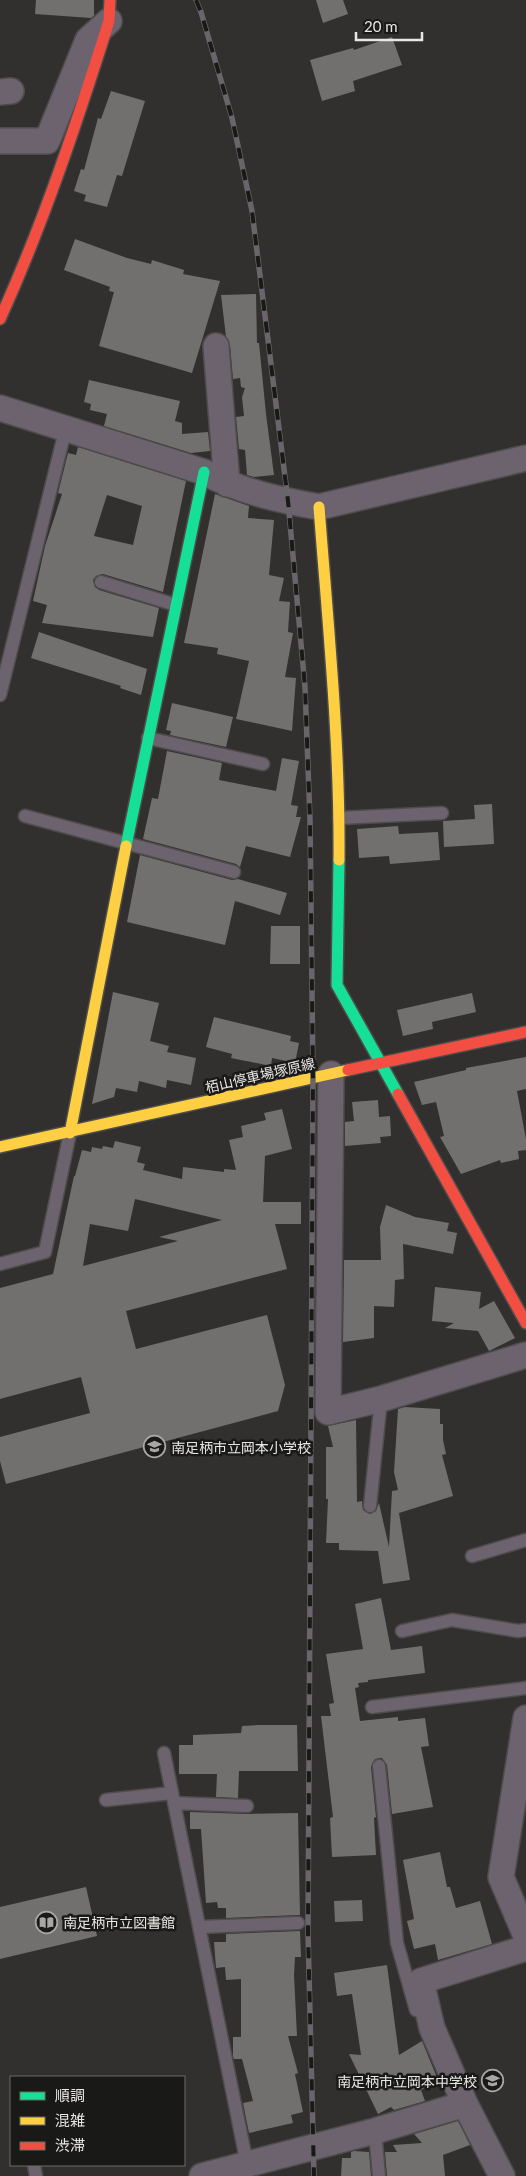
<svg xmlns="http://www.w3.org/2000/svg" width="526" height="2176" font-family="Lato,'Noto Sans JP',sans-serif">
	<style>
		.building { fill: #71706e; fill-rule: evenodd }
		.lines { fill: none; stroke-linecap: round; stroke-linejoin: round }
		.lane-casing { stroke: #4e4d4c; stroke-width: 15 }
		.street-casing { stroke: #4e4d4c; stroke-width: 28 }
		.fast-casing { stroke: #4e4d4c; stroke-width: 14 }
		.slow-casing { stroke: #4e4d4c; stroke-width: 14 }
		.jam-casing { stroke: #4e4d4c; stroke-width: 14 }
		.lane { stroke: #6c636f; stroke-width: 12 }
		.street { stroke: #6c636f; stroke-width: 25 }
		.fast { stroke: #16e098; stroke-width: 11 }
		.slow { stroke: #ffcf43; stroke-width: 11 }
		.jam { stroke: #f24e42; stroke-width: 11 }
		.rail-casing { stroke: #69656a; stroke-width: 5.5 }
		.rail { stroke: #191917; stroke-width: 4; stroke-dasharray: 11; stroke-linecap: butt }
		.labels { text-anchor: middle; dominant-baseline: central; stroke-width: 5; stroke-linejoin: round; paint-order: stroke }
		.street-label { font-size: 14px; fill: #e9e7e5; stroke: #191917 }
		.poi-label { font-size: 14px; fill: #e9e7e5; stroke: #191917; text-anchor: start }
	</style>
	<rect width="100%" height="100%" fill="#31302e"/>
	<path class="building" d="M36,0H94V16L91,18L35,14Z
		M316,0H343L348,14L323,23Z
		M392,37L402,65L353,81L355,91L322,101L310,60L353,48L354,50Z
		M111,91L145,101L122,176L117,175L107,207L84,201L86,195L74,191L81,169L84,170L98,118L101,119Z
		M75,239L127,258L151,264L152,260L184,270L183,274L220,281L192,373L99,346L114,292L109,291L110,287L64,270Z
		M256,294L257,343H259L266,414L274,475L254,477L247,475L245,450L239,449L236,417L244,416L242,397L245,388L241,387L240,378L233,379L230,345L226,337L221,295Z
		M89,380L180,401L175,421L182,423V434L208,432L210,451L191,453L104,426L107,414L90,410L91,404L84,402Z
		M78,447L186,481L163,592L103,574L96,576L93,580L95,587L99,590L159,608L153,637L42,623L47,605L33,601L45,546L62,494L58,493L68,453L76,455ZM107,495L142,506L133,545L94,536Z
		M215,494L249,506L248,518L274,520L269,575L284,578L279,601L290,602L288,632L293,633L285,677L296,678L292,731L236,719L249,661L217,654L218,648L184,643Z
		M39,632L147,669L141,695L120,688L121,686L31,658Z
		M172,703L233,717L226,747L170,735L171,731L166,730Z
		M167,751L222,763L219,780L276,791L282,758L299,761L291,805L298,806L296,817H301L290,857L246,846L240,867L236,864L143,839L152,798L158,799Z
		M492,804L494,844L444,847L443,821L475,819L474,805Z
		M398,826L399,834L438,832L440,860L390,864L389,856L359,858L357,829Z
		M140,855L232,880L238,879L287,893L280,915L235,901L225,945L127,922Z
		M271,926H300V964H270Z
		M113,992L159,1003L150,1041L169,1046L167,1052L196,1058L191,1085L167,1080L166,1088L139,1081L137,1092L116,1088L114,1097L92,1104Z
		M472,993L476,1012L432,1022L433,1029L403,1036L397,1010Z
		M214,1017L291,1036L290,1041L299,1043L295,1063L272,1058L271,1066L231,1058L232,1054L206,1047Z
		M526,1057V1089L517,1091L526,1139V1150L518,1151L519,1159L501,1163L500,1160L461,1174L440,1137L444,1136L436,1102L422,1105L414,1082L466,1070V1068Z
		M378,1100L379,1117L390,1116L391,1136L380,1137L381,1143L345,1146V1122L354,1121L352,1102Z
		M282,1109L292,1149L265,1156L263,1202H301V1224H275L287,1269L126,1311L136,1349L267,1315L285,1385L278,1411L6,1484L0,1461V1437L90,1413L81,1377L0,1399V1288L53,1274L74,1176H75L82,1150L91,1152L92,1147L102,1149L103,1146L113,1148L115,1141L141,1147L137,1162L145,1164L143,1170L182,1179L183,1167L224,1172V1169L236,1170L229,1140L243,1137L241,1126L266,1120L264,1113ZM135,1199L222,1220L159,1237L178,1241L83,1266L90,1224L128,1231Z
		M386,1205L415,1217L449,1223L447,1231L457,1233L453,1254L403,1244L404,1279L395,1280L394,1307L374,1306V1338L343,1342L344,1260H381L380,1227Z
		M435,1287L481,1292L479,1309L494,1301L515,1338L489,1351L478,1331L445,1328L454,1323L432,1321Z
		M405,1407L440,1409V1424H443V1440L446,1454L442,1455L453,1496L399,1513L410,1580L383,1584L378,1551L339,1550V1543H326L328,1499H326V1447H333L328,1426L356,1420L357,1502L362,1501L363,1510L370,1514L376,1511L379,1503L389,1547L392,1491L398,1490L394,1472L398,1409Z
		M381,1598L391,1650L422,1646L425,1673L368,1680V1682L358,1683L359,1687L355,1688L360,1721L398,1717V1721L425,1718L429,1746L421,1747L433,1807L392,1814L387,1765L382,1758L375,1759L371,1767L376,1817L374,1818L376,1855L332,1857L330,1818L333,1817L321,1716H331L329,1704L334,1703L326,1654L363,1649L355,1604Z
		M258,1725H297L298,1771H239L238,1798L216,1797L217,1774H179V1745H193V1735L241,1733L242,1726Z
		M190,1812L247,1814L298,1813L300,1915L226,1918V1908H218L217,1902L206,1903L201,1829H190Z
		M440,1852L447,1887H450L456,1908L480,1901L492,1944L438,1960L435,1944L414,1949L407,1921L414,1919L403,1860Z
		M86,1887L97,1936L0,1959V1907Z
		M362,1900L363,1921L335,1922L334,1901Z
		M300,1931L301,1957H295L294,1975L297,2036H288L298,2073L295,2074L303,2112L291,2115L293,2123L249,2133L243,2103L253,2101L242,2059H234L233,2056V2037H241V1979L226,1980L225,1967L216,1968L214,1942H226V1934Z
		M387,1965L399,2055L422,2041L438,2080L421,2090L425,2101L394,2110L391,2107L378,2114L349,2054L361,2055L352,1994L337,1996L334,1973Z
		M458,2121L470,2145L443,2155L445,2176H387L385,2152H397L393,2145L422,2143L414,2134Z
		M354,2151L369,2152L371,2176H341L342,2158H351V2152Z"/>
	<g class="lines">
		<defs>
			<path id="lane" d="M101,582L176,605
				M0,695L66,427
				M148,738L263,764
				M25,816L234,872
				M339,818L442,813
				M0,1264L45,1252L70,1133
				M370,1506L381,1399
				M472,1556L526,1540
				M402,1631L452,1620L518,1631L526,1630
				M372,1707L526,1688
				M164,1753L247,2164
				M379,1766L397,1943L416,2010
				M106,1800L172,1793
				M174,1803L247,1806
				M199,1927L298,1923
				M375,2131L379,2176
				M34,2165L36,2176"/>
			<path id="street" d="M0,92L11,91
				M0,141H47L88,40L109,21
				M216,346L227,484
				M0,408L204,472C239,491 279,500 319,507L526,458
				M331,1074L328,1412L381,1399L526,1355
				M526,1718L501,1877L526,1936
				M202,2176L375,2131L465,2104
				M502,2176L465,2104L432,2028L421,1981L526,1948"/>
			<path id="fast" d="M126,846L204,472
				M339,860L337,985L398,1094"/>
			<path id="slow" d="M319,507C328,624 340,742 339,860
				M70,1133L126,846
				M0,1147L348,1070"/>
			<path id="jam" d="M0,319C44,222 77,122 109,21L110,0
				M348,1070L526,1032
				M398,1094L526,1323"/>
		</defs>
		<use href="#lane" class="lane-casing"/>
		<use href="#street" class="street-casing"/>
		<use href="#fast" class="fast-casing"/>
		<use href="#slow" class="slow-casing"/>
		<use href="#jam" class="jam-casing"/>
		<use href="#lane" class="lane"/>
		<use href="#street" class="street"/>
		<use href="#fast" class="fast"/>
		<use href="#slow" class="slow"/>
		<use href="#jam" class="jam"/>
		<defs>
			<path id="rail" d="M196,0L201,12L232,118L252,211L288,501L305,687L310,820L313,1078L308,1932L314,2176"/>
		</defs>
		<use href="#rail" class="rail-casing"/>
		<use href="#rail" class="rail"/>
	</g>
	<defs>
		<symbol id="school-ring" viewBox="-11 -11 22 22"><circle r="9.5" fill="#191917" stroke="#a9a7a5" stroke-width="1.5"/><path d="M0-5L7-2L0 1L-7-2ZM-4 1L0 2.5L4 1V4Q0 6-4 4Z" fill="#a9a7a5"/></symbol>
		<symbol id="library-ring" viewBox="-11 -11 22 22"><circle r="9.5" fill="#191917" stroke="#a9a7a5" stroke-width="1.5"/><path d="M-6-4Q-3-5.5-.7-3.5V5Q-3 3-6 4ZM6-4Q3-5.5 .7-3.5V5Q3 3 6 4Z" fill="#a9a7a5"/></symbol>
	</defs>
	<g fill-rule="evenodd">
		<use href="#school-ring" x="142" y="1434" width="25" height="25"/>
		<use href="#library-ring" x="34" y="1910" width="25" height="25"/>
		<use href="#school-ring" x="480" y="2068" width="25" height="25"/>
	</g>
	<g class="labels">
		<g class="street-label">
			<text transform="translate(260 1075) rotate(-13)">栢山停車場塚原線</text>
		</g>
		<g class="poi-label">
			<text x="171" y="1447">南足柄市立岡本小学校</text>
			<text x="63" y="1922">南足柄市立図書館</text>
			<text x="477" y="2081" text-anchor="end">南足柄市立岡本中学校</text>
		</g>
	</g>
	<rect x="10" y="2076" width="175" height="90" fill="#191917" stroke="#6c6b69"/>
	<rect x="20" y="2092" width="25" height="8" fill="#16e098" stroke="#6c6b69"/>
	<text x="55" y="2101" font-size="15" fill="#e9e7e5">順調</text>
	<rect x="20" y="2117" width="25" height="8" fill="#ffcf43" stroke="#6c6b69"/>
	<text x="55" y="2126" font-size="15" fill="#e9e7e5">混雑</text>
	<rect x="20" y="2142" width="25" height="8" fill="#f24e42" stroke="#6c6b69"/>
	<text x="55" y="2151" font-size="15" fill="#e9e7e5">渋滞</text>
	<path d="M356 32v8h66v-8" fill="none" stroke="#e9e7e5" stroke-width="2.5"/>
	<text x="364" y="32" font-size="15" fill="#e9e7e5" stroke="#191917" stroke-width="4" paint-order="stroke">20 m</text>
</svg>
